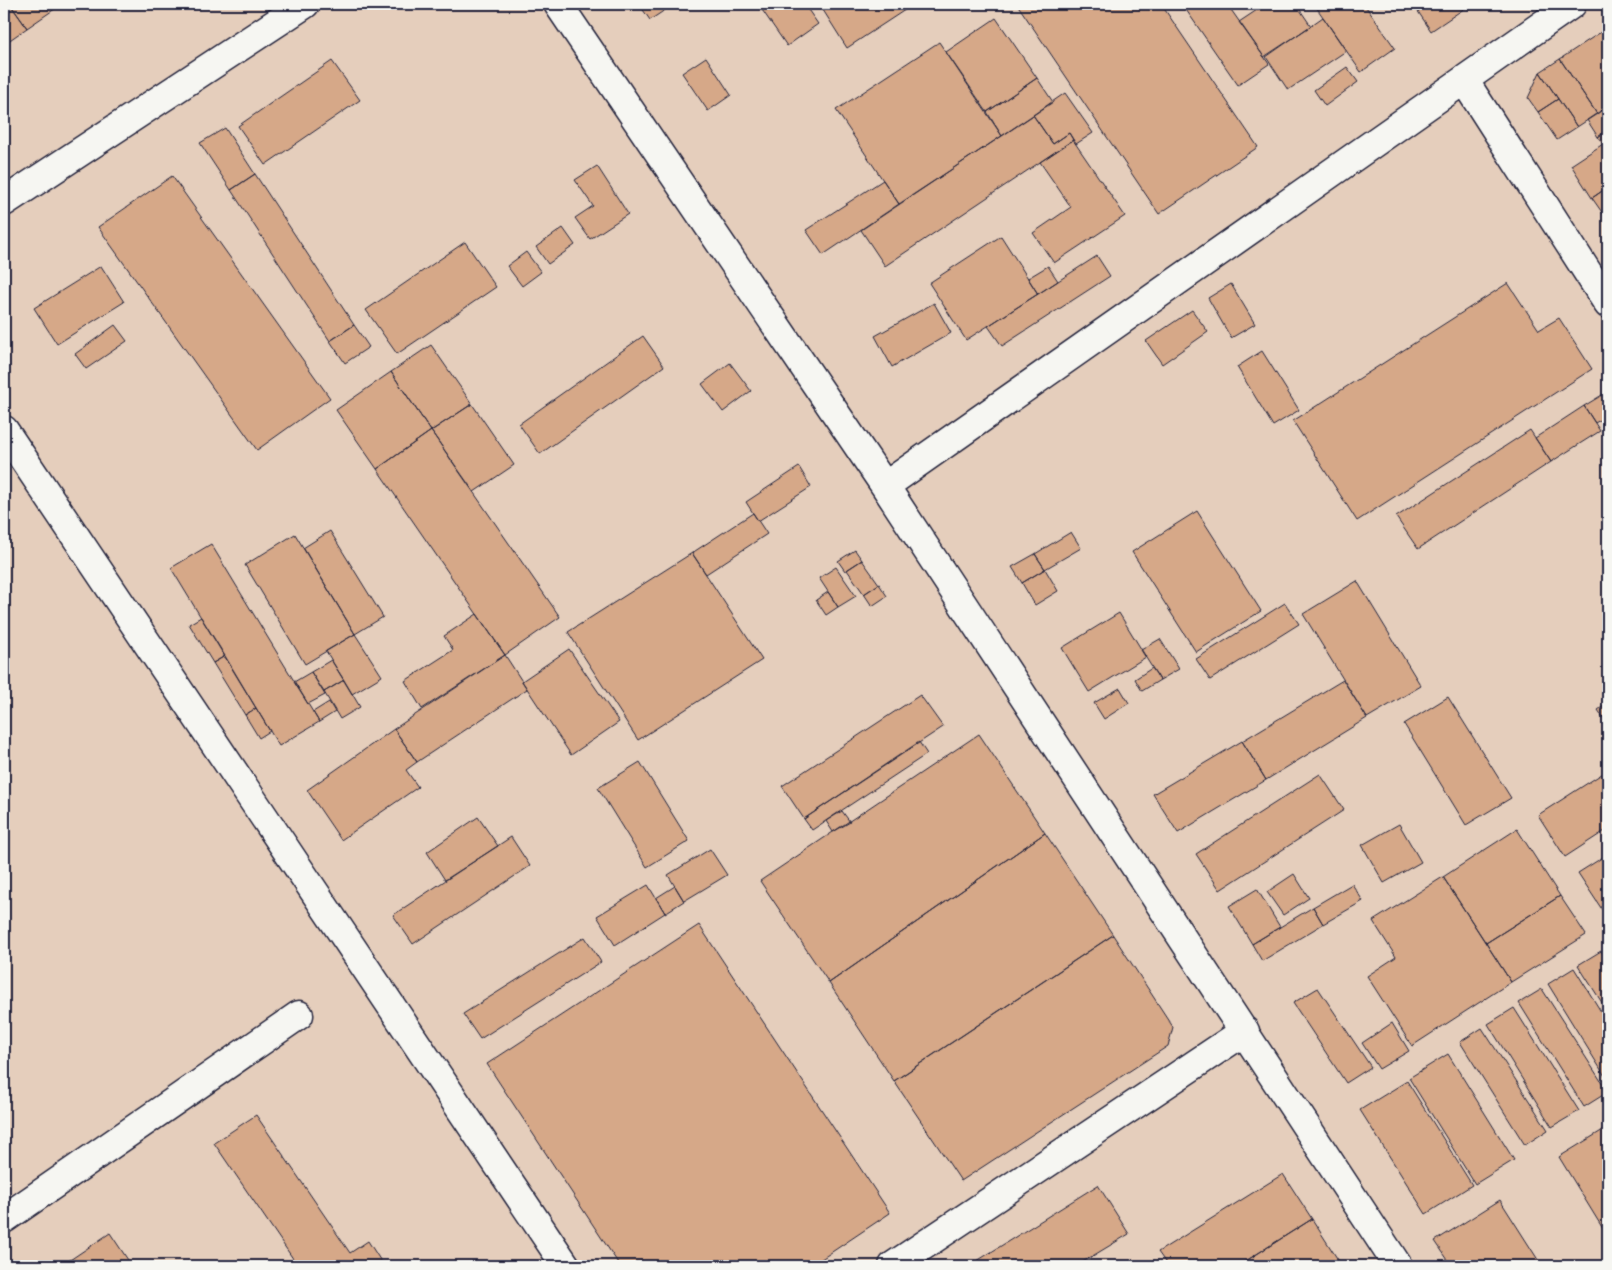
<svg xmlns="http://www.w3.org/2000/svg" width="1612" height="1270" font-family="'Playpen Sans',sans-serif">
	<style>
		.built { fill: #e5cebc }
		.building { fill: #d6a888; stroke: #22223b }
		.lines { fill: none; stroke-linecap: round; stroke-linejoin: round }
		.minor-casing { stroke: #22223b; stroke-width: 31 }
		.minor { stroke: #f6f6f2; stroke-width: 28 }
	</style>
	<rect width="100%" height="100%" fill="#ecdfd2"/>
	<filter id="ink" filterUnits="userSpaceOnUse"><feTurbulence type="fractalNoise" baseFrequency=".02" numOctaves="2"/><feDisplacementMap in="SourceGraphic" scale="10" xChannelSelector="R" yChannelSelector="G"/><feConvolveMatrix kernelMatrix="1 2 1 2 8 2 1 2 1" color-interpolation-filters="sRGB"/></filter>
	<g filter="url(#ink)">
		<path class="built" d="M4,4H1608V1266H4Z"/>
		<path class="building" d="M4,4H10L27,28L4,44Z
			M10,4H62L27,28Z
			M639,4H674L650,20Z
			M758,4H804L818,24L787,46Z
			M833,4H914L847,48L823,10Z
			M1017,4H1161L1258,147L1159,214Z
			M1182,4H1227L1269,64L1238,85Z
			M1266,4H1296L1311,26L1264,57L1239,22Z
			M1314,4H1364L1395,48L1361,72Z
			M1413,4H1471L1431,31Z
			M1323,17L1346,51L1288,90L1266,57Z
			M996,18L1037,78L987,112L946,52Z
			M1604,30L1608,36V106L1597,114L1560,59Z
			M939,42L1002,136L899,204L836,110Z
			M706,57L731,95L708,111L682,73Z
			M1560,59L1597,114L1577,127L1540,72Z
			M332,61L360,100L265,165L238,126Z
			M1347,67L1358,82L1325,106L1314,90Z
			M1540,72L1558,99L1538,112L1528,98Z
			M1037,78L1053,102L1002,136L987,112Z
			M1065,93L1093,133L1076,144L1069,133L1053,144L1033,115Z
			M1558,99L1577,127L1557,140L1538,112Z
			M1608,106V130L1598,137L1587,120Z
			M1033,115L1053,144L1069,133L1073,140L885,266L861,230Z
			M225,128L255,174L231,190L200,143Z
			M1608,130V141L1603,144L1598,137Z
			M1073,140L1125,216L1054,263L1033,233L1071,207L1040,162Z
			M1603,144L1608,152V187L1592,198L1571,165Z
			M597,166L628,214L590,239L575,218L593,206L575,180Z
			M255,174L354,325L330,341L231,190Z
			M172,176L330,398L257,450L98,227Z
			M883,180L899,204L823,255L806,230Z
			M1608,187V216L1606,218L1592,198Z
			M563,228L575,245L548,264L536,247Z
			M1001,236L1038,294L966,340L929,283Z
			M465,242L496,287L397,354L366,310Z
			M526,252L541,272L522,286L507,266Z
			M1097,256L1110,276L1002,346L988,326Z
			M101,266L124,302L57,344L34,308Z
			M1048,266L1058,281L1038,294L1028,278Z
			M1508,283L1539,330L1559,318L1592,369L1357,521L1293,421Z
			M1231,284L1255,324L1231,338L1208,298Z
			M934,303L951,333L892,367L875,336Z
			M1192,310L1208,332L1162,364L1146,341Z
			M115,325L127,341L86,369L75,354Z
			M354,325L369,347L345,363L330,341Z
			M643,336L664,366L540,454L519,424Z
			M431,345L472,404L431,431L391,372Z
			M1262,351L1299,410L1273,426L1237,367Z
			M730,363L751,391L723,412L702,384Z
			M391,372L431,431L377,469L336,410Z
			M1607,392L1608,415L1595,423L1584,406Z
			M472,404L514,465L474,492L431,431Z
			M1584,406L1600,431L1551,462L1535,438Z
			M1530,430L1551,462L1418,549L1396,517Z
			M431,431L560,617L505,655L377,469Z
			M799,467L811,487L758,521L746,502Z
			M1197,511L1261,611L1196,652L1132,552Z
			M753,513L767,534L706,574L692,553Z
			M330,531L383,617L355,634L303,548Z
			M1071,532L1081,548L1045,569L1035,554Z
			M295,534L355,634L305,664L245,565Z
			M211,544L319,722L279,746L171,568Z
			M855,550L862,560L845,571L838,561Z
			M692,553L762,660L638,740L568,632Z
			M1035,554L1045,569L1022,583L1012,567Z
			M862,560L879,584L864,594L847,570Z
			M836,567L856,596L838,607L819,578Z
			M1045,569L1058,591L1035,605L1022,583Z
			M1357,581L1421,686L1367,718L1303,614Z
			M879,584L887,596L872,606L864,594Z
			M828,592L838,607L826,615L816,600Z
			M1285,603L1299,624L1210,680L1196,659Z
			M1119,613L1146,657L1089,692L1062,648Z
			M477,614L505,655L422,709L405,681L453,650L444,636Z
			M201,617L225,656L213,663L189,624Z
			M355,634L382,676L352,694L326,651Z
			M1160,639L1179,669L1160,680L1141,650Z
			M569,649L619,722L571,755L522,681Z
			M505,655L527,689L417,762L394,729Z
			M225,656L256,708L245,715L213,663Z
			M331,660L344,680L324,692L311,672Z
			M1152,668L1160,680L1142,691L1135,679Z
			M311,672L325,695L308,704L294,682Z
			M344,680L360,707L340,719L324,692Z
			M1343,680L1367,718L1266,780L1242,741Z
			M1120,688L1129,703L1104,719L1094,703Z
			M920,695L943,727L804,819L782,786Z
			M1448,697L1511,798L1466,825L1404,724Z
			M329,702L335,712L319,722L313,712Z
			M1608,703V725L1598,710Z
			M256,708L270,731L259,738L245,715Z
			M394,729L417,762L406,770L418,787L341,840L307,790Z
			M979,734L1045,833L829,983L760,881Z
			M1242,741L1266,780L1178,833L1153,794Z
			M919,742L927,754L812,830L804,819Z
			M640,762L689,841L647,867L598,788Z
			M1608,770V829L1565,857L1538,815Z
			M1320,774L1344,810L1220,890L1196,854Z
			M842,811L850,822L833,832L826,821Z
			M478,817L498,846L445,880L427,852Z
			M1399,824L1421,862L1384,883L1362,845Z
			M1517,829L1560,896L1486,943L1443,877Z
			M1045,833L1113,935L894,1081L829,983Z
			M511,837L530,866L413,944L393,915Z
			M710,849L727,875L684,901L668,875Z
			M1608,854V912L1605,914L1578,873Z
			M1294,874L1309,898L1283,915L1267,892Z
			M1443,877L1511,982L1412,1046L1367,976L1396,957L1373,921Z
			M1352,884L1363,901L1323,924L1313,907Z
			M648,885L665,913L615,945L597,916Z
			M675,886L684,901L665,913L656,898Z
			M1257,889L1280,927L1252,944L1229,906Z
			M1560,896L1586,935L1511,982L1486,943Z
			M1313,907L1323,924L1262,961L1252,944Z
			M699,925L890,1213L811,1266H620L487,1064Z
			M1113,935L1173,1027L1168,1046L961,1181L894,1081Z
			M585,937L601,962L480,1039L463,1014Z
			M1601,951L1608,962V1012L1578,965Z
			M1574,968L1608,1023V1081L1548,984Z
			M1318,988L1371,1067L1346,1083L1293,1003Z
			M1542,989L1608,1092L1584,1107L1519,1003Z
			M1514,1008L1579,1111L1552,1127L1488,1024Z
			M1392,1023L1409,1051L1379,1069L1362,1043Z
			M1482,1028L1548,1130L1525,1145L1460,1042Z
			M1448,1054L1514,1160L1475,1184L1409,1078Z
			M1407,1081L1472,1185L1426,1214L1360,1110Z
			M256,1115L350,1253L368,1241L384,1266H298L214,1143Z
			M1608,1127V1237L1559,1157Z
			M1283,1174L1312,1219L1238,1266H1168L1158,1252Z
			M1098,1185L1129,1234L1076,1266H969Z
			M1500,1200L1542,1266H1452L1435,1241Z
			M1312,1219L1342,1266H1238Z
			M110,1233L132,1266H61Z"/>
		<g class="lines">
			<defs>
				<path id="minor" d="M558,4L885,486L1398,1266
					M1464,80L1608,304
					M4,202L305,4
					M4,430L566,1266
					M885,486L1572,4
					M4,1219L299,1015
					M893,1266L1245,1031"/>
			</defs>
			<use href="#minor" class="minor-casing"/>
			<use href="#minor" class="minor"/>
		</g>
	</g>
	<rect width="1612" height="1270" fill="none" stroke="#f6f6f2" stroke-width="20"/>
	<rect x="10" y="10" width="1592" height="1250" fill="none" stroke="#22223b" stroke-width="2" filter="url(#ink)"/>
</svg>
